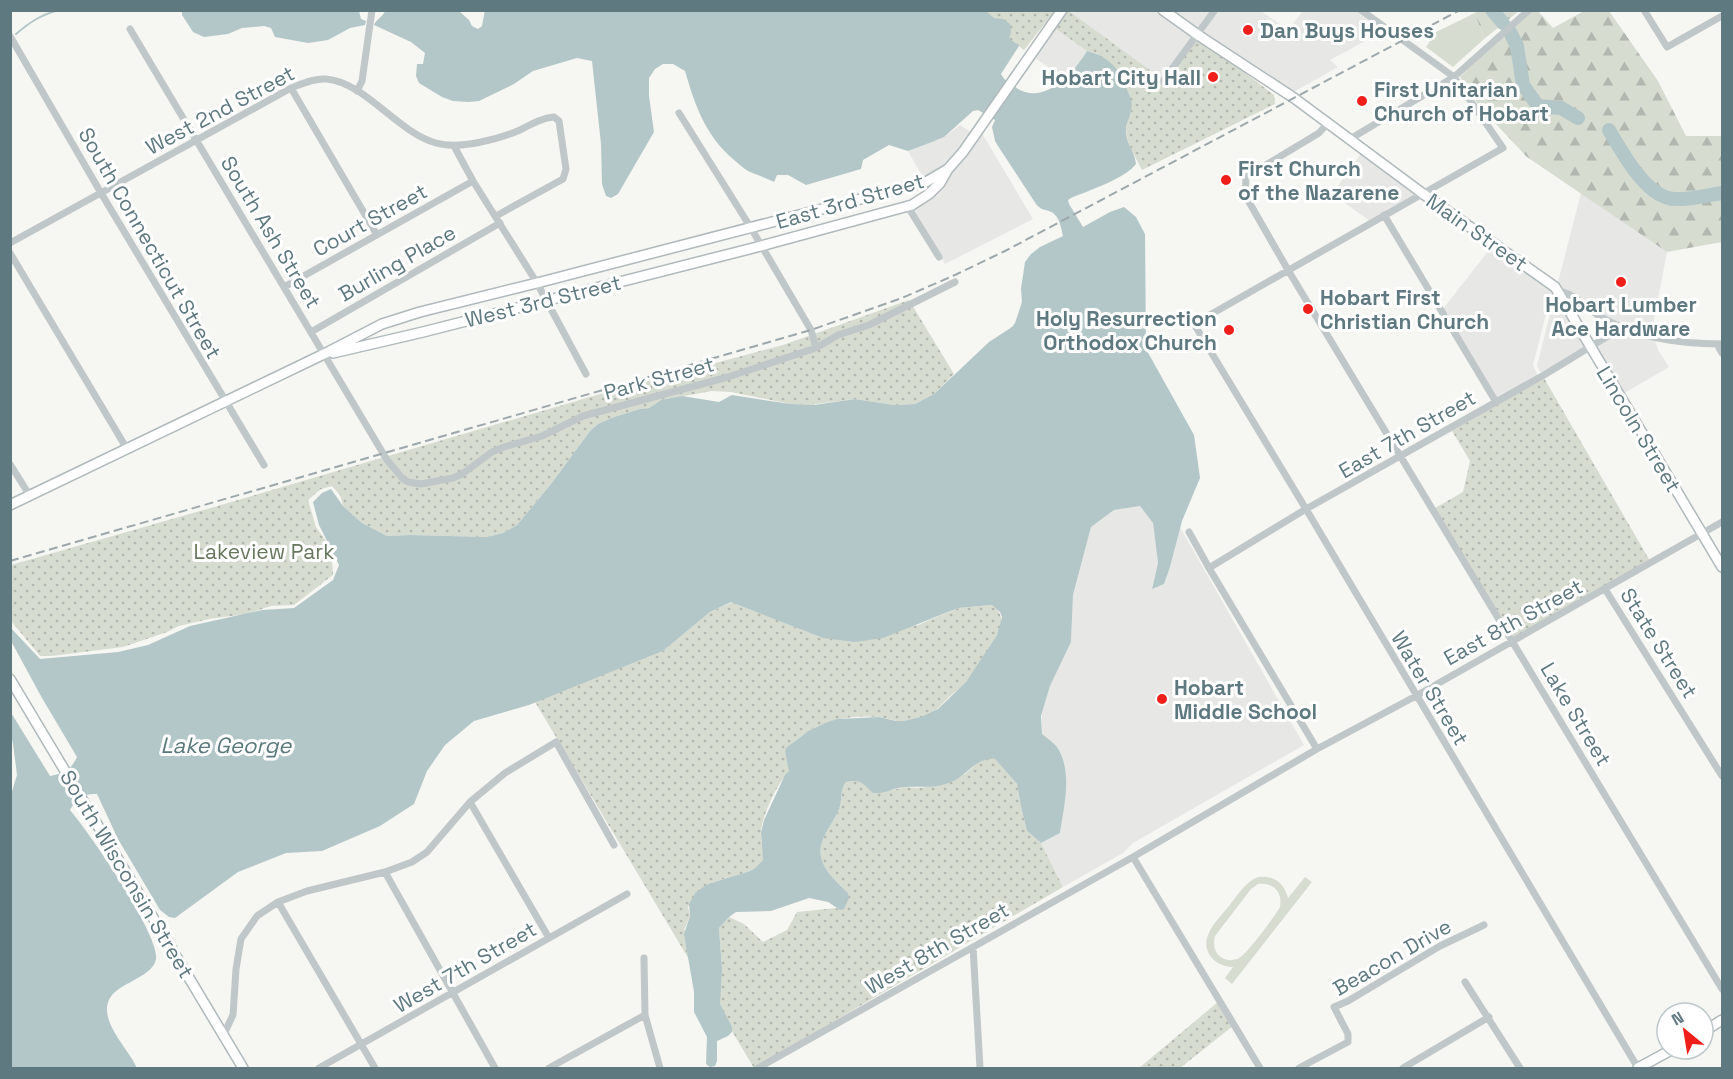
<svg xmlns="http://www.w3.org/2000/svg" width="1733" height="1079" font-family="'Space Grotesk',sans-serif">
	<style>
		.built { fill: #e7e7e6 }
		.grass { fill: #d7dcd1; fill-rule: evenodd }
		.forest { fill: url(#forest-firs) }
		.park { fill: url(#park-dots) }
		.water { fill: #b4c7c8 }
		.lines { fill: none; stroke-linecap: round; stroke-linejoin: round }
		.stream { stroke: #b4c7c8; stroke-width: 2 }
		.river { stroke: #b4c7c8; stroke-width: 14 }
		.secondary-casing { stroke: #b0b9bc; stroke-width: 12 }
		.street { stroke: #c0c7c9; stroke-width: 7 }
		.secondary { stroke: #fff; stroke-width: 9 }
		.rail { stroke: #9da8ac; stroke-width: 2; stroke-dasharray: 9 4.5; stroke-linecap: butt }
		.poi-dot { fill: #f01f19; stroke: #fff; stroke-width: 2 }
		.labels { text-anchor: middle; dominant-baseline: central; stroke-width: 6; stroke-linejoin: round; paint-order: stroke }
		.poi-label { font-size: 21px; font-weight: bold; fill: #5f7980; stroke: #fff; text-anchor: start }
		.street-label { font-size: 21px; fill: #5f7980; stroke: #fff }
		.park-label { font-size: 21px; fill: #68785e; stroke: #fff }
		.water-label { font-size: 22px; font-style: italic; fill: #5a797c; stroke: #fff }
	</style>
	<defs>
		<pattern id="forest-firs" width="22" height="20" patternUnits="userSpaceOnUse" patternTransform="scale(1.5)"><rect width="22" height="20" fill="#d7dcd1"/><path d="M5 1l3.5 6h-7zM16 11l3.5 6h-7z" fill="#b2b7af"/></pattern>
		<pattern id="park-dots" width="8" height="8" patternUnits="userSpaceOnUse" patternTransform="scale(1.5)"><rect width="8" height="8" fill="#d7dcd1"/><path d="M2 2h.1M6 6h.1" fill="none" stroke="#b2b7af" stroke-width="1.8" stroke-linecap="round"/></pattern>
	</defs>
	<rect width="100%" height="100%" fill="#f6f6f2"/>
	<path class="built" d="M1069,11H1161L1198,37L1165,81Z
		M1165,11H1261L1288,30L1303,11H1359L1386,30L1330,60L1338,67L1290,94Z
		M1052,26L1087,51L1079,64L1066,80L1031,55Z
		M960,125L974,134L947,168L925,181L908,151L944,137Z
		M980,130L1033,219L945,264L910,207L917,204Z
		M1363,151L1420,193L1370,221L1332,194Z
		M1581,193L1667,252L1652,330L1654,335L1621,325L1557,286Z
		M1493,245L1553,287L1533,365L1538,376L1497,399L1442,310Z
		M1556,290L1588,346L1542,375L1537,366Z
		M1621,329L1655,340L1658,350L1669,367L1621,395L1592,347Z
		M1140,506L1153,523L1158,563L1152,588L1164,584L1170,567L1180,527L1304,745L1133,843L1123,853L1063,887L1041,843L1060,833L1065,797V767L1057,747L1042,734V713L1050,686L1071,642L1073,595L1091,527L1114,510Z"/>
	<path class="grass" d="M1475,13L1484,39L1453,67L1426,47L1436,32Z
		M1258,877C1274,875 1284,883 1288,898L1305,877L1312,882L1232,984L1225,978L1233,967C1215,967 1200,951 1209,933C1213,923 1222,915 1229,906C1237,896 1245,882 1258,877ZM1258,884C1273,882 1283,892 1280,907C1274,917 1248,953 1239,958C1233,961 1226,961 1221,957C1214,952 1213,944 1215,936L1251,889Z"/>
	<path class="forest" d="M1479,10H1519V11L1484,39L1475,13Z
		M1529,11H1538L1553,28L1584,11H1609L1658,81L1686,136H1722V242L1667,252L1527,157L1479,106L1460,77Z"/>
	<path class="park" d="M971,11H1069L1165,81L1198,37L1274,95L1275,104L1142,170C1132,150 1119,134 1131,111L1125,80L1119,73L1096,53L1087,51L1046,22L1024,50Z
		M909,300L954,374L934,394L915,404L894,405L855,399L809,405L790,404L731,392L712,391L661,400L649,408L640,409L614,417L598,424L590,431L551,484L517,525L503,533L487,537L410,535L387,536L362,523L343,506L340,495L332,486L321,489L308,500L316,527L331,548L333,575L294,605L271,606L246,614L209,619L179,626L167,632L123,647L52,656H40L11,621V565L214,507L600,394L783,345Z
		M1544,378L1650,561L1514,638L1435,508L1463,492L1470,461L1452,431Z
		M732,602L823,638L918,625L958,608L992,605C1006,615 1002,627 994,640C985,654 977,670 966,682C961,688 954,692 949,697C942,704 936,711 928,715C919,719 907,723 897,721C891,720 885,718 879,717C844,714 807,723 785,752L790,771C778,781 762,816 761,832C760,841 764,851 763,860L755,868L750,871L708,884L688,907L690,916L684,930L722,968L719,928L729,917L744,924L763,942L787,930L797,912L836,908L840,910L848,893C834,879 815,864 822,842C826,830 835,820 839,809C843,799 839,792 846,782C854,780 861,779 867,787L893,790L904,787L918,788L941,785L965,774L979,762L987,758L995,759L1017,784L1021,807L1027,831L1041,843L1063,887L754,1068L535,702L663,651L710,612Z
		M1218,1002L1233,1026L1180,1068H1139Z"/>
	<path class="water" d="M485,10L986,11L994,18L1003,19L1010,24L1011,33L1009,38L1019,46L1001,74C1004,80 1009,83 1015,87C1044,107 1073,74 1087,51C1109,56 1122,71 1128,92C1131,98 1133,104 1131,110C1130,118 1125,124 1126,133C1127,144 1135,153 1136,164C1126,178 1088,191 1071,198L1068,200L1069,204L1083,227L1110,212L1124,207L1136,217L1145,234L1146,349L1194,435L1200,478L1182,521L1170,567L1164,584L1152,589L1158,563L1153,523L1140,506L1114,510L1091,527L1073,595L1071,642L1050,686L1041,716L1042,734C1047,738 1053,742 1057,747C1073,771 1064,806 1060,833L1041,843L1027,831L1021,807L1017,784L995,759C976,757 967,776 951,782C935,789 921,786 905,787C892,788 886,794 873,793C862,783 861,779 846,782C839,792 843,799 839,809C835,820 826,830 822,842C815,864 834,879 848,893L849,898L844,909L840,910L828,902L809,898L771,911L736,912L729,917L719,928L722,968L720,1004L732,1027V1032L728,1036L717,1041V1061L715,1066L710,1067L706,1064L707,1037L694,1012V992L684,934L690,916L689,904L696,892L708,884L750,871L755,868L763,860L761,833L764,820L785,775L789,771L785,752L786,748L808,731L825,723L837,719L879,717L896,721H904L921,717L938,709L966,682L997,635L1002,617L1000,612L992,605L958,608L883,638L855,642L823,638L731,602L710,612L663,651L529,705L474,721L445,745L427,771L414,804L380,826L322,851L286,853L238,872L175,918L169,917L160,910L118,839L97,794C84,793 76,798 70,810C88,831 160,935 156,959C153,976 123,982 112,995C94,1017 129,1049 137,1068H11L10,798L17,775L13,744L11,735L10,711L50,776C65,773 70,771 77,757L42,698L11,641V628L40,659L118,652L148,645L190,626L262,610L294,608L333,580L339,565L319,525L313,502L322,493L331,489L343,506L362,523L387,536L410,535L487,537L503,533L517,525L551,484L590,431L598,424L614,417L640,409L649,408L661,400L682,396L719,402L732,395L790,404L814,405L855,399L894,405L915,404L934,394L989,342L1012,327L1015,323L1022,302L1021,289L1025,262L1031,254L1040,247L1063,236C1061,227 1059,214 1049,211C1043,209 1041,210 1036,204L998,146L995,141L992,127L995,120L978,110L973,111L944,137L932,142L908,151L889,145L863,160L861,169L806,185L788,175H777L774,182C765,177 756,175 748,171C743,168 738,163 733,159C705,135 695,105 685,71L673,64H663L655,69L649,78V96L654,132L618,194L611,198L606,196L602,184L601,144L592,61L577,58L533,71L514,84L479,101L469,102L453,101L442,97L419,83L416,76L417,64H423L425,53L411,42L374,25C376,19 383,17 385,11H459L469,20L472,26L478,29L482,26Z
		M182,11H359L361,19L366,21L365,25L350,28L328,40L308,43L275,37L271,28L264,26L242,28L228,34L204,37L193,32L182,15Z"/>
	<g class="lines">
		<path class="stream" d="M16,34C30,22 42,14 60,10"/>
		<path class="river" d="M1492,10L1503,23
			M1510,32L1517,46L1523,85L1538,106L1561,108L1578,118
			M1609,130C1622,152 1647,199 1675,199C1691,200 1707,195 1722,193"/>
		<defs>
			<path id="secondary" d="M1163,10L1198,35L1294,98L1422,193L1555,287L1722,567
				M333,353L423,332L761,246L912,205L929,194L940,183L948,169L963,152L1062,10
				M10,505L324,354L382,324L420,312L537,283L926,182L948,169
				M10,679L243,1068
				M1703,1032L1722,1020
				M1638,1068L1673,1049"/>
		</defs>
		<use href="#secondary" class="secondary-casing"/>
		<path class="street" d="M1361,10L1454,77L1503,148L1194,324L1306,509L1638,1068
			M1644,10L1667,47L1722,16
			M130,29L387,460L403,479L408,482L421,484L453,478L462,474L492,452L504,447L542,436L583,416L728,377L816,348L838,335L869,325L955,282
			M10,36L101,193L264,465
			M1163,81L1215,10
			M291,88L377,235
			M357,91L362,81L372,10
			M679,113L751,228L811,330L816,348
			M1328,123L1319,133L1246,177L1245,195L1288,270L1722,989
			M1350,139L1454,77L1529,10
			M454,146L473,181L537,283L586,374
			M908,207L939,257
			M1384,215L1496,402
			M10,243L291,88C302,84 314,78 326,79C365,82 397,132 436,143C459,150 499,139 520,130C532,124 541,118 554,117L559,121L566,169L563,179L496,216
			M10,253L127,449
			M284,287L473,181
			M1558,291C1575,293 1587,309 1601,317C1637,338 1682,344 1722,344
			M311,332L500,223
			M1717,344L1722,353
			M10,464L30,496
			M1189,532L1209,568L1317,749
			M1209,568L1306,509L1544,375L1613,333L1620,327
			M1605,589L1722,776
			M470,802L549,938
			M1133,857L1260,1068
			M385,872L495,1068
			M278,902L375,1068
			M973,947L980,1068
			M644,958L645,1015L660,1068
			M1465,982L1520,1068
			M223,1036L233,1015L236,969L241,939L257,916L278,902L307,891L385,872L412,862L427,852L470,802L505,773L556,742L614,845
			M319,1068L627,894
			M549,1068L645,1015
			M758,1068L1133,857L1317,749L1416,696L1722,522
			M1299,1068L1348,1042V1034L1334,1007L1348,1001L1440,946L1484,925
			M1403,1068L1489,1017"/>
		<use href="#secondary" class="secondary"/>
		<path class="rail" d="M10,561L811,330L902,298L955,275L1005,251L1460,10"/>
	</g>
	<g class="poi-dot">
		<circle cx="1248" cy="30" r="6"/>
		<circle cx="1213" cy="77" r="6"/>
		<circle cx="1362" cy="101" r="6"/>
		<circle cx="1226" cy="180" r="6"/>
		<circle cx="1621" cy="282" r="6"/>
		<circle cx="1308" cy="309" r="6"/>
		<circle cx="1229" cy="330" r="6"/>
		<circle cx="1162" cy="699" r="6"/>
	</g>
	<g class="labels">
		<g class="poi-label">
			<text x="1260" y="30">Dan Buys Houses</text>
			<text x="1201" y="77" text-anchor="end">Hobart City Hall</text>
			<text x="1374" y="89">First Unitarian<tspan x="1374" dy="24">Church of Hobart</tspan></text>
			<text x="1238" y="168">First Church<tspan x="1238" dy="24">of the Nazarene</tspan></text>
			<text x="1320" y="297">Hobart First<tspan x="1320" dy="24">Christian Church</tspan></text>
			<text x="1621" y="304" text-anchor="middle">Hobart Lumber<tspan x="1621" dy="24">Ace Hardware</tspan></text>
			<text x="1217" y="318" text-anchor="end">Holy Resurrection<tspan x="1217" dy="24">Orthodox Church</tspan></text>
			<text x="1174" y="687">Hobart<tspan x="1174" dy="24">Middle School</tspan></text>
		</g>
		<g class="street-label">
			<text transform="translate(220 110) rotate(-28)">West 2nd Street</text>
			<text transform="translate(850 201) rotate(-16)">East 3rd Street</text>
			<text transform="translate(370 220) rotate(-29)">Court Street</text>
			<text transform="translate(271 232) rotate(59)">South Ash Street</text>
			<text transform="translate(1477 232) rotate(35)">Main Street</text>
			<text transform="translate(150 243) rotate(60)">South Connecticut Street</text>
			<text transform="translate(397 263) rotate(-30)">Burling Place</text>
			<text transform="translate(543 301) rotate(-14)">West 3rd Street</text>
			<text transform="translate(659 378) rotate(-15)">Park Street</text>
			<text transform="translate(1639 429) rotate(59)">Lincoln Street</text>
			<text transform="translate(1407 434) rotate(-30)">East 7th Street</text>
			<text transform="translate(1513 622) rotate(-29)">East 8th Street</text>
			<text transform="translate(1659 643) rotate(58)">State Street</text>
			<text transform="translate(1430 688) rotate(59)">Water Street</text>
			<text transform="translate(1576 714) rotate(59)">Lake Street</text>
			<text transform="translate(127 874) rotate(59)">South Wisconsin Street</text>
			<text transform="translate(937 948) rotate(-30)">West 8th Street</text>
			<text transform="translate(1392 957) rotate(-30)">Beacon Drive</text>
			<text transform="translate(465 967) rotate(-30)">West 7th Street</text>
		</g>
		<g class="park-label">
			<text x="264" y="551">Lakeview Park</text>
		</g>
		<g class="water-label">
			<text x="226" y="745">Lake George</text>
		</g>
	</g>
	<rect width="1733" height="1079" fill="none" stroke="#5f7980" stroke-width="24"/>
	<g transform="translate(1685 1031) rotate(330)"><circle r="28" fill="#ffffff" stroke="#bfc9cc" stroke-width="1.5"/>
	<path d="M0-4.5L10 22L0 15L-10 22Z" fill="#f01f19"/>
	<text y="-9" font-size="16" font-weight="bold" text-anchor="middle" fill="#5f7980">N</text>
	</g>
</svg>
